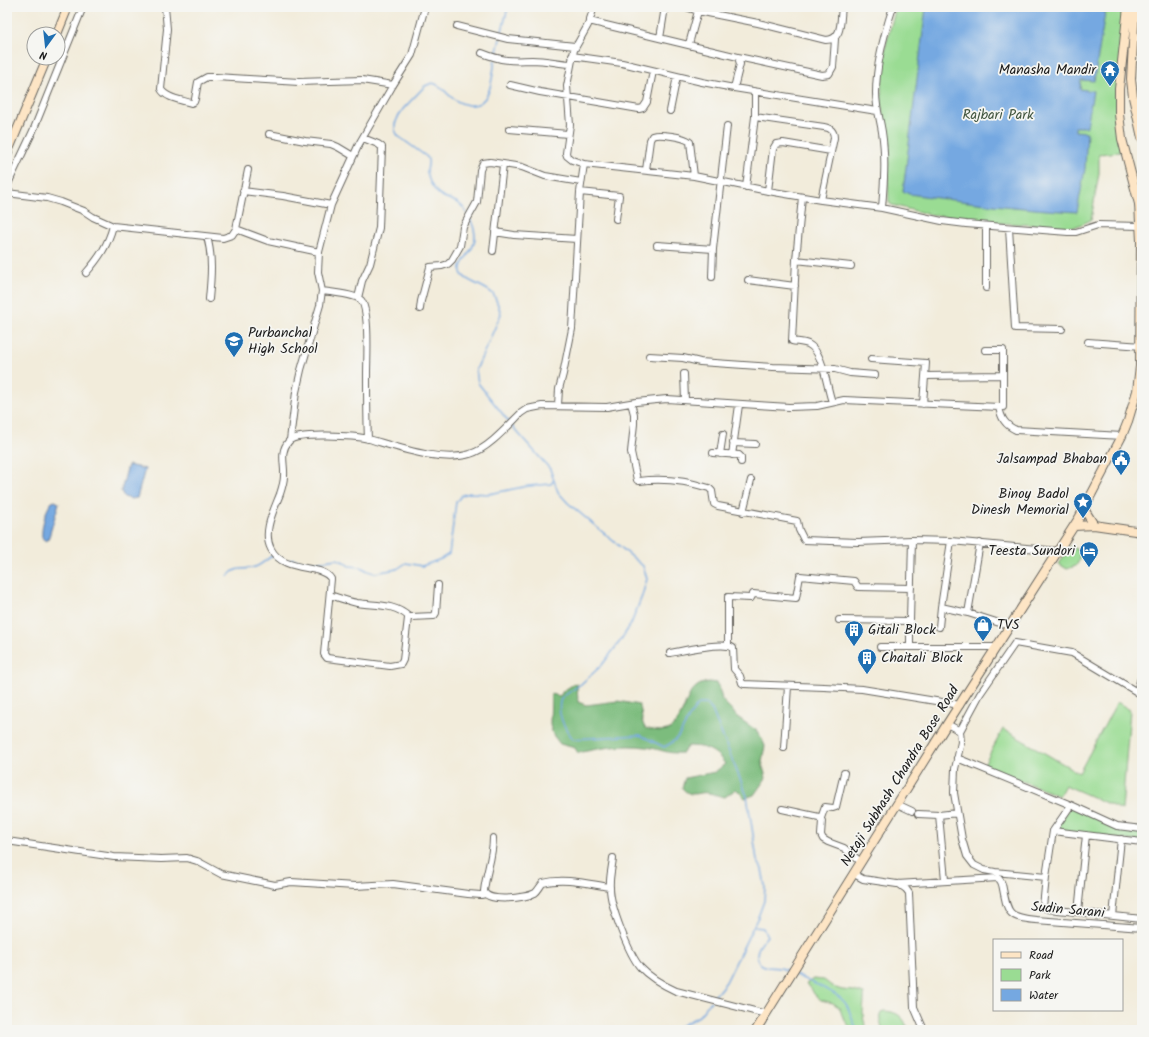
<svg xmlns="http://www.w3.org/2000/svg" width="1149" height="1037" font-family="Kalam,sans-serif">
	<style>
		.green { fill: #9adc93; stroke: #5b7c58 }
		.forest { fill: #7bbc7d; stroke: #4c6c4c }
		.water { fill: #75a8e1; stroke: #48627e }
		.lines { fill: none; stroke-linecap: round; stroke-linejoin: round }
		.stream { stroke: #75a8e1; stroke-width: 1.5 }
		.street-casing { stroke: #67655f; stroke-width: 8 }
		.secondary-casing { stroke: #67655f; stroke-width: 10 }
		.street { stroke: #fff; stroke-width: 6 }
		.secondary { stroke: #fde5c5; stroke-width: 8 }
		.labels { text-anchor: middle; dominant-baseline: central; stroke-width: 3.5; stroke-linejoin: round; paint-order: stroke }
		.poi-label { font-size: 14px; fill: #1c1c1c; stroke: #f6f6f2; text-anchor: end }
		.park-label { font-size: 14px; fill: #425640; stroke: #f6f6f2 }
		.street-label { font-size: 14px; fill: #1c1c1c; stroke: #f6f6f2 }
	</style>
	<rect width="100%" height="100%" fill="#f6f6f2"/>
	<filter id="ink" filterUnits="userSpaceOnUse"><feTurbulence type="fractalNoise" baseFrequency=".025" numOctaves="2"/><feDisplacementMap in="SourceGraphic" scale="8" xChannelSelector="R" yChannelSelector="G"/><feConvolveMatrix kernelMatrix="1 2 1 2 8 2 1 2 1" color-interpolation-filters="sRGB"/></filter>
	<filter id="wash" filterUnits="userSpaceOnUse"><feTurbulence type="fractalNoise" baseFrequency=".012" numOctaves="4" result="noise"/><feDisplacementMap in="SourceGraphic" scale="16" xChannelSelector="R" yChannelSelector="G"/><feGaussianBlur stdDeviation="0.9" result="paint"/><feColorMatrix in="noise" values="0 0 0 0 0 0 0 0 0 0 0 0 0 0 0 0 0 1.4 0 .05"/><feComposite in="paint" operator="in"/></filter>
	<g filter="url(#wash)">
		<rect width="100%" height="100%" fill="#f2ecdb"/>
		<path class="green" d="M896,7H1126L1118,130L1120,152L1099,154V173L1091,220L1075,227L999,223L927,214L892,205L889,203L888,183L889,152L882,111L881,77L886,44Z
			M1071,546L1079,551L1080,559L1076,566L1067,569L1059,564Z
			M1117,702L1130,710L1122,810L1065,785L1059,796L984,765L1003,729L1079,773Z
			M1071,805L1119,827L1142,829V842L1053,831Z
			M813,979L824,980L833,987L842,990L854,991L864,994C865,1008 859,1018 869,1030H853C846,1023 842,1018 840,1008L833,1003L821,1000L814,994L811,988L806,984Z
			M883,1011C896,1011 906,1017 907,1030H880L882,1028C881,1022 877,1016 883,1011Z"/>
		<path class="forest" d="M709,682L716,683L719,687L722,700L732,710L736,716L757,731L762,739L765,746L762,761L766,778L754,795L745,798L736,789L725,797C719,796 714,794 709,793C697,791 692,799 682,788L685,778L715,772L725,764C716,750 704,746 688,746L682,753C667,754 660,749 646,747C623,744 600,748 578,753L575,748L560,744L553,735L550,725L551,694L560,696L563,691L574,684H577L578,702L586,705L618,701L639,705C643,713 640,719 645,728C652,730 660,732 667,730C669,730 671,728 672,727C689,712 683,685 709,682Z"/>
		<path class="water" d="M926,7H1106L1094,81L1081,80L1080,89L1093,91L1087,127H1075V131L1087,132L1085,169L1077,212C1021,209 965,202 909,194L903,191Z
			M128,465L145,469L137,498L131,499L124,497L121,491Z
			M55,501L59,503L48,540L46,541L42,538C41,528 45,510 52,502Z"/>
		<g class="lines">
			<path class="stream" d="M501,35L508,7
				M496,56L500,39
				M467,214C459,196 443,202 435,190C431,185 428,178 427,172C427,167 430,162 427,157L398,136L395,130V124L399,115L404,108L425,86L432,83C440,84 443,90 449,95C454,100 462,104 468,105C492,108 492,76 495,60
				M470,219C486,249 458,257 461,272C463,281 486,286 493,294C497,300 499,308 501,314L476,370L478,383L509,422
				M511,425L550,469L558,492L568,503L643,566L647,579L642,596L631,624L621,640L602,665L581,684L561,698C556,714 564,727 573,739L640,735L664,747C686,737 683,719 699,704H706L712,710L747,796L757,860L762,869L765,886L764,901L758,917L726,982L713,998
				M289,560L293,559L305,562H316L337,559L344,562L349,566L361,567L368,571L375,573L397,569L406,563L422,566L441,559L449,554L456,502L462,495L470,493L489,494L528,486L551,484L553,481
				M228,576C237,565 244,571 255,567C261,565 267,559 272,556H273
				M754,927L763,928L767,936C760,945 753,952 760,964L767,967L781,968L790,972
				M795,975C809,982 837,991 846,1004C851,1012 852,1022 857,1030
				M673,1030L699,1016L711,1001"/>
		</g>
	</g>
	<g filter="url(#ink)">
		<g class="lines">
			<defs>
				<path id="street" d="M165,7L167,29L161,89C165,98 182,100 191,103L194,102L195,99L198,82L207,77H216L299,82L362,80L393,85
					M594,7L588,25L574,50L567,86L570,125L566,153L567,156L572,160L584,164L694,176L768,191L821,200L882,208L942,221L966,224L1068,232H1076L1098,225L1140,226
					M686,7L698,11L758,23L826,40C843,40 840,20 842,7
					M589,21L738,57L740,64L734,88
					M457,26L508,39L575,46
					M660,38L665,7
					M1133,38L1142,39
					M689,44L698,11
					M482,53C502,61 511,61 532,60C544,60 558,63 570,64
					M572,56L622,63L702,82L734,88L877,111
					M738,57L822,75L829,74L833,67L835,39
					M510,85L540,92L639,109L643,108L647,102L653,71
					M670,111L677,76
					M755,117L824,127C830,128 834,130 834,138L821,200
					M509,129L568,134
					M269,134L305,141L331,144L338,147L353,156
					M646,170L650,140L652,136C659,133 685,137 690,142L694,176
					M7,186L33,131L83,7
					M746,187L755,117V92
					M243,191L283,196L331,205
					M768,191L773,149L776,144L783,143L831,151
					M580,192L619,196L616,219
					M7,193L47,198L61,202L84,211L93,217L113,226L223,238L232,235L236,229L248,170
					M802,197L796,260L792,341C797,342 803,342 808,344C824,352 826,386 832,402
					M882,208C884,183 886,158 882,132C880,119 876,107 876,93C876,64 884,34 893,7
					M1009,228L1015,328L1062,329
					M236,229L268,241L319,252
					M495,232L514,235L577,239
					M207,237C213,257 211,278 209,299
					M657,245L713,249
					M493,251L503,165
					M796,260L851,266
					M86,273C99,258 108,245 113,226
					M712,277L713,249L727,126
					M748,280L795,286
					M986,288V226
					M322,291C330,292 355,294 361,300C370,311 367,358 367,374C367,395 367,417 368,439
					M358,298L362,281L370,264L379,228L382,147L378,144L363,138
					M420,309L421,301L430,267L442,266L448,264L452,260L460,246L463,227L477,202L480,170L483,163L490,162L522,167L545,176L581,182
					M1088,342L1142,346
					M985,350H1003V407H999
					M649,356L683,358L700,362L773,367L835,369L850,373L875,375
					M871,359L926,363L923,404
					M684,374L685,400
					M925,376L1003,375
					M631,403L634,414V424L631,452L637,480L639,481C662,478 687,481 709,488L712,491L714,504L718,506L797,521L799,530L804,540L858,542L912,540L951,541L1058,551
					M558,405L559,389L563,374L572,329L580,192L584,164
					M290,440L296,392L301,370L320,305L322,291L318,272L319,252L331,205L359,144L393,85L412,55L425,7
					M733,443L755,444
					M713,453L739,455L741,457V462
					M720,454L723,434
					M732,455L739,405
					M743,512L751,480
					M951,541L941,607L968,613L1009,626
					M438,585L436,613L434,616L411,617L408,618L403,660L401,664L390,666L327,658L324,654L331,579C322,563 284,574 271,549C262,532 274,510 280,494C282,488 284,482 284,476C285,464 279,452 289,441C297,432 356,436 369,439C397,447 441,463 470,454C488,449 508,426 521,413L527,409L542,406L607,407L636,402L667,399L789,407L817,406L844,400L999,407C1001,418 1005,425 1016,430L1122,436
					M330,595C339,598 347,601 357,603C376,606 394,603 409,617
					M968,613L980,543
					M839,620L910,621L912,540
					M939,627L941,607
					M728,645V597L751,598L753,594L796,598L800,576L854,581L858,587L911,588
					M880,647H996
					M910,647V621
					M670,653C682,651 724,641 733,648L734,669L740,676L742,683L744,684L824,687L862,689L960,705
					M1137,692L1142,674
					M947,724L960,731
					M784,748L788,686
					M957,758L1071,805L1117,826L1142,829
					M897,804L912,811
					M1071,805L1053,831L1046,877L1043,907L1048,909L1142,919
					M782,809L819,817L822,821L821,835L823,839L828,842L844,848L861,862
					M918,814L939,815L957,813
					M939,815L945,880
					M821,818L825,807L833,808L836,807L844,773
					M1053,831L1142,842
					M493,838C493,857 486,872 484,891C487,903 526,898 535,893C538,891 540,886 543,883C564,877 589,884 610,887
					M7,841L114,857L161,859L187,858L197,861L221,874L275,885L291,882L355,886L393,884L468,894L481,895L485,894
					M613,858C612,868 609,878 610,888C610,906 629,954 640,967C650,978 663,985 676,991L766,1014
					M854,874L863,879L897,884L998,878C1002,881 1002,884 1003,889C1008,915 1009,917 1036,920L1142,928
					M1046,877L995,872L984,870L974,865L967,856L962,839L954,793L955,769L961,742L960,731L980,694L1015,643L1072,653L1142,695
					M899,884L906,889L909,893L914,1007L924,1030
					M1078,912L1086,835
					M1113,916L1121,839"/>
				<path id="secondary" d="M1135,7L1131,79L1133,97L1142,138
					M57,34L68,7
					M7,154L47,58
					M1084,509L1094,525
					M1074,526L1094,525L1142,532
					M756,1030L947,724L1079,518L1122,436L1128,421L1137,391L1140,366L1141,241L1139,204L1122,139L1119,114V89L1128,7"/>
			</defs>
			<use href="#street" class="street-casing"/>
			<use href="#secondary" class="secondary-casing"/>
			<use href="#street" class="street"/>
			<use href="#secondary" class="secondary"/>
		</g>
	</g>
	<defs>
		<symbol id="temple-pin" viewBox="-11 -11 22 30"><path d="M0 17L-7.5 6A9.5 9.5 0 1 1 7.5 6Z" fill="#1f6fb2" stroke="#f6f6f2"/><path d="M0-6L5-2H3V0L6.5 2.5H4V6H1.5V3h-3V6H-4V2.5H-6.5L-3 0V-2H-5Z" fill="#fff"/></symbol>
		<symbol id="school-pin" viewBox="-11 -11 22 30"><path d="M0 17L-7.5 6A9.5 9.5 0 1 1 7.5 6Z" fill="#1f6fb2" stroke="#f6f6f2"/><path d="M0-5L7-2L0 1L-7-2ZM-4 1L0 2.5L4 1V4Q0 6-4 4Z" fill="#fff"/></symbol>
		<symbol id="civic-pin" viewBox="-11 -11 22 30"><path d="M0 17L-7.5 6A9.5 9.5 0 1 1 7.5 6Z" fill="#1f6fb2" stroke="#f6f6f2"/><path d="M-.6-6.5H3V-4.5H.6V-3L4-1V1h2V6H-6V1h2V-1L-.6-3ZM-1.2 2.5V6h2.4V2.5Z" fill="#fff"/></symbol>
		<symbol id="sight-pin" viewBox="-11 -11 22 30"><path d="M0 17L-7.5 6A9.5 9.5 0 1 1 7.5 6Z" fill="#1f6fb2" stroke="#f6f6f2"/><path d="M0-6L1.8-2.2L6-1.7L2.9 1.2L3.7 5.4L0 3.3L-3.7 5.4L-2.9 1.2L-6-1.7L-1.8-2.2Z" fill="#fff"/></symbol>
		<symbol id="hotel-pin" viewBox="-11 -11 22 30"><path d="M0 17L-7.5 6A9.5 9.5 0 1 1 7.5 6Z" fill="#1f6fb2" stroke="#f6f6f2"/><path d="M-6-4.5h1.5V1H6V5H4.5V3h-9V5H-6ZM-4 0a1.8 1.8 0 1 1 3.6 0ZM.5 0V-2.5h3Q6-2.5 6 0Z" fill="#fff"/></symbol>
		<symbol id="shop-pin" viewBox="-11 -11 22 30"><path d="M0 17L-7.5 6A9.5 9.5 0 1 1 7.5 6Z" fill="#1f6fb2" stroke="#f6f6f2"/><path d="M-5-2.5h2.3a2.7 3.5 0 0 1 5.4 0H5L5.5 6h-11ZM-1.5-2.5h3a1.5 2.3 0 0 0-3 0Z" fill="#fff"/></symbol>
		<symbol id="building-pin" viewBox="-11 -11 22 30"><path d="M0 17L-7.5 6A9.5 9.5 0 1 1 7.5 6Z" fill="#1f6fb2" stroke="#f6f6f2"/><path d="M-4-6H4V6H1V3H-1V6H-4ZM-2.5-4.3h1.7v1.8h-1.7ZM.8-4.3h1.7v1.8H.8ZM-2.5-1h1.7V.8h-1.7ZM.8-1h1.7V.8H.8Z" fill="#fff"/></symbol>
	</defs>
	<g fill-rule="evenodd">
		<use href="#temple-pin" x="1099" y="59" width="22" height="30"/>
		<use href="#school-pin" x="223" y="330" width="22" height="30"/>
		<use href="#civic-pin" x="1110" y="448" width="22" height="30"/>
		<use href="#sight-pin" x="1072" y="491" width="22" height="30"/>
		<use href="#hotel-pin" x="1078" y="540" width="22" height="30"/>
		<use href="#shop-pin" x="972" y="614" width="22" height="30"/>
		<use href="#building-pin" x="843" y="619" width="22" height="30"/>
		<use href="#building-pin" x="856" y="647" width="22" height="30"/>
	</g>
	<g class="labels">
		<g class="poi-label">
			<text x="1096" y="70">Manasha Mandir</text>
			<text x="248" y="333" text-anchor="start">Purbanchal<tspan x="248" dy="16">High School</tspan></text>
			<text x="1107" y="459">Jalsampad Bhaban</text>
			<text x="1069" y="494">Binoy Badol<tspan x="1069" dy="16">Dinesh Memorial</tspan></text>
			<text x="1075" y="551">Teesta Sundori</text>
			<text x="997" y="625" text-anchor="start">TVS</text>
			<text x="868" y="630" text-anchor="start">Gitali Block</text>
			<text x="881" y="658" text-anchor="start">Chaitali Block</text>
		</g>
		<g class="park-label">
			<text x="998" y="115">Rajbari Park</text>
		</g>
		<g class="street-label">
			<text transform="translate(900 776) rotate(-58)">Netaji Subhash Chandra Bose Road</text>
			<text transform="translate(1068 910) rotate(5)">Sudin Sarani</text>
		</g>
	</g>
	<rect width="1149" height="1037" fill="none" stroke="#f6f6f2" stroke-width="24"/>
	<rect x="993" y="939" width="130" height="72" fill="#f6f6f2" stroke="#9f9f9c"/>
	<rect x="1001" y="952" width="20" height="6" fill="#fde5c5" stroke="#9f9f9c"/>
	<text x="1029" y="959" font-size="12" fill="#1c1c1c">Road</text>
	<rect x="1001" y="969" width="20" height="12" fill="#9adc93" stroke="#9f9f9c"/>
	<text x="1029" y="979" font-size="12" fill="#1c1c1c">Park</text>
	<rect x="1001" y="989" width="20" height="12" fill="#75a8e1" stroke="#9f9f9c"/>
	<text x="1029" y="999" font-size="12" fill="#1c1c1c">Water</text>
	<g transform="translate(46 46) rotate(195)"><circle r="19" fill="#f6f6f2" stroke="#9f9f9c"/>
	<path d="M0-3L7 15L0 10L-7 15Z" fill="#1f6fb2"/>
	<text y="-6" font-size="11" font-weight="bold" text-anchor="middle" fill="#1c1c1c">N</text>
	</g>
</svg>
